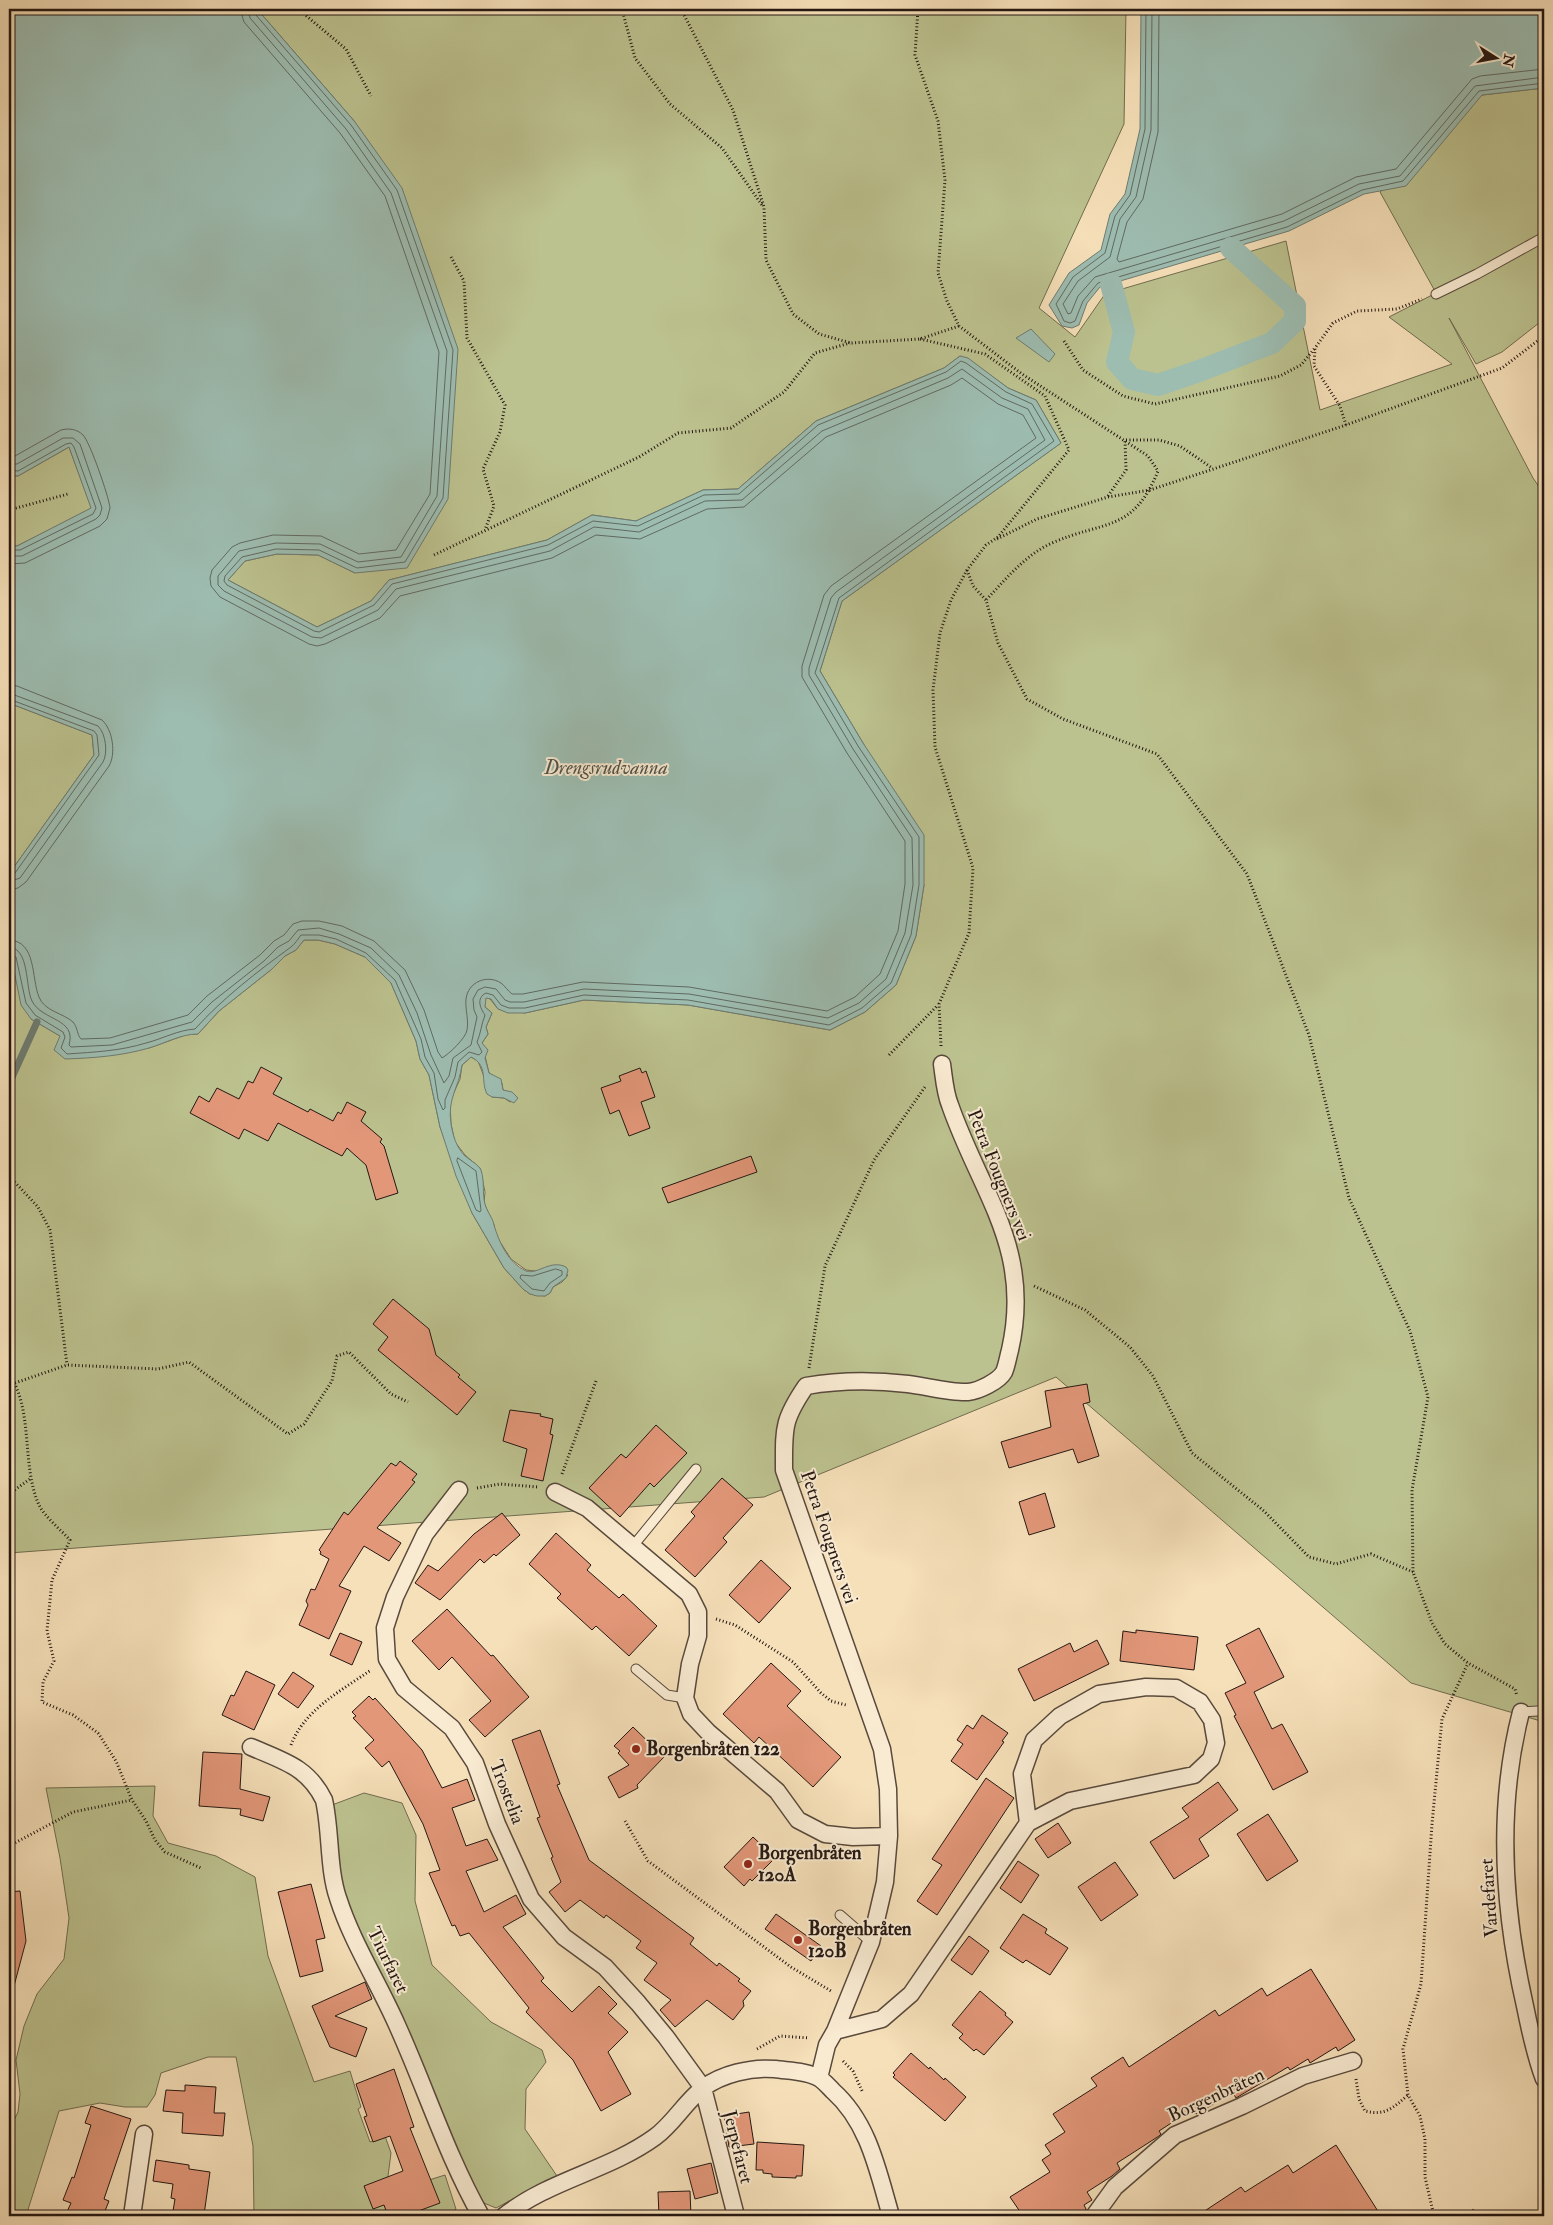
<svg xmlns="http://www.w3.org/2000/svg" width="1553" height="2225" font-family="'IM FELL Double Pica',serif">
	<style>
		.green { fill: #bcc28f; stroke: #706c50 }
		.water { fill: #9dbdb1; stroke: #6d7b71 }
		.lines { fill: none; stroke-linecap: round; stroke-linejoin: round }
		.shore { stroke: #606a62; stroke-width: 1 }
		.stream { stroke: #6d7b71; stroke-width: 7 }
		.canal { stroke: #9dbdb1; stroke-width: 22 }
		.building { fill: #e29779; stroke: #241712 }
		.service-casing { stroke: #58493c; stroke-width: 11 }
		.minor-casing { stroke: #58493c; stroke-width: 19 }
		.path { stroke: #241712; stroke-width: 3; stroke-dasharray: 1 2.5; stroke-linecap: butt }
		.service { stroke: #f9ebd2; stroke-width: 9 }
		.minor { stroke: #f9ebd2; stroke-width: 16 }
		.poi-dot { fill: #8f2418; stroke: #f9ebd2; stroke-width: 2 }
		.labels { text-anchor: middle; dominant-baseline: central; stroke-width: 4; stroke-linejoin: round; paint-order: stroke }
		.street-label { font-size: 19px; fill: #241712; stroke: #f9ebd2 }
		.poi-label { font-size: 19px; font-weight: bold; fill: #241712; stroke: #f9ebd2; text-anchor: start }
		.water-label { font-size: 20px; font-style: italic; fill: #4e514a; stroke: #f9ebd2 }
	</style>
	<rect width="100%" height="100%" fill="#f6e0b9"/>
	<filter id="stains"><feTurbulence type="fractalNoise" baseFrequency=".004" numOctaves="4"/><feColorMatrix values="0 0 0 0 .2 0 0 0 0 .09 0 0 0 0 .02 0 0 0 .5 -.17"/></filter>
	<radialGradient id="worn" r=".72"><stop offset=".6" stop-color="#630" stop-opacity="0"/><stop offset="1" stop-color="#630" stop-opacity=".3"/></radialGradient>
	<path class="green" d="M257,9H1126L1124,124L1039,308L1075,337L1105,294L1286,241L1320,410L1452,364L1389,317L1436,293L1380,192L1482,95L1544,88V319L1502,352L1476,364L1449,318L1533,478L1544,494V1722L1411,1683L1056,1377L764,1497L9,1553V946L31,1019L60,1036L149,1048L188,1034H198L219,1011L272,969L285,956L296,950L304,940H318L335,944L365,957L391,983L416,1041L420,1059L429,1075L440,1127L472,1213L504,1268L523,1289L530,1294L545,1296L550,1293L553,1287L562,1282L568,1275L526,1270L511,1259L495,1234L494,1225L484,1203L485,1192L480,1168L465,1155L455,1142L451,1124L450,1101L460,1079L462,1065L471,1057L478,1061L492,1097L504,1098L510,1102L517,1098L514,1094L503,1090L502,1083L489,1073L482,1043L488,1034L486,1027L492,1013L485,1007L484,1001L487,997L490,999L498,1009L525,1013L584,1000L688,1005L830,1030L865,1012L896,985L916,936L924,885L863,743L820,671L842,601L1061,443L1036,400L1008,388L968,359L960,356L944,368L816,421L738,489L703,490L636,521L592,515L547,540L389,580L371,601L317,627L228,580L245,561L277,554L318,555L355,573V122Z
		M69,447L92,509L17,546L9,545V475L18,476Z
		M9,703L92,735L94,755L9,874Z
		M155,1786L153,1816L168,1843L216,1856L255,1877L268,1956L314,2082L350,2071L361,2107L358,2109L370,2142L385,2136L391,2153L387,2184L429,2180L445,2175L456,2209L447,2216H254L253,2146L236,2057H208L161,2073L155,2095L147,2107H125L100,2103L59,2111L26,2216H9V2130L18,2112L20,2094L16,2060L24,2026L37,1994L64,1959L69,1918L60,1858L46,1788Z
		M364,1793L402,1803L416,1835L415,1901L432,1965L491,2022L542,2050L546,2062L526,2089L525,2129L557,2176L496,2208L479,2201L359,1934L341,1882L332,1805Z"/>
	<path class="water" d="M9,9H257L355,122L402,188L458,349L448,499L407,568L355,573L318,555L277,554L245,561L228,580L317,627L371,601L389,580L547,540L592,515L636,521L703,490L738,489L816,421L944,368L960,356L968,358L1008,388L1036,400L1061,443L842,601L820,671L863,743L924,835V885L916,936L896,985L865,1012L830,1030L688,1005L584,1000L525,1013H508L498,1009L491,999L486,998L485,1007L492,1013L486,1027L488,1034L482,1043L488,1050L485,1058L489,1073L501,1079L503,1090L512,1092L518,1098L514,1103L504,1098L492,1097L487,1094C480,1080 489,1066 471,1057L462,1065C459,1088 447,1098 451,1124C453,1136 456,1146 464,1155C469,1160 478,1164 481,1170C485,1182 482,1194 485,1204C487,1212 493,1218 494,1225C499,1242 508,1263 526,1271C538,1275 550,1259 566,1267L568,1270L566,1278L553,1287L550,1293L545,1296H537L530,1294L523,1289L504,1268L472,1213L456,1176L440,1127L429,1075L420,1059L416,1041L391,983L365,957L335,944L318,940H304L296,950L285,956L272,969L219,1011L198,1034C181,1034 166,1043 149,1048C121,1056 94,1058 65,1059L54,1050L60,1036L31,1019L21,1005L9,946V874L94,755L92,735L9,703V545L17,546L91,508L69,447L18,476L9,475Z
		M1141,9H1544V88L1482,95L1406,186L1364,194L1289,231L1100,287L1087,303L1079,325L1072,328L1062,326L1049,305L1069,273L1101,250L1110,214L1125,194L1140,129Z
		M1031,329L1055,354L1049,362L1016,338Z"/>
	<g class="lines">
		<path class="shore" d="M1146,9L1145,129L1130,195L1115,216L1105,253L1073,277L1056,304L1064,321L1070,323L1075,321L1083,301L1098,283L1287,227L1362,190L1403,181L1479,91L1544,83
			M1152,9L1151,130L1136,197L1120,219L1110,257L1078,281L1063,304L1068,314L1071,313L1078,296L1095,277L1284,221L1359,184L1400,176L1475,86L1544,77
			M1159,9L1158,132L1143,199L1127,222L1117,259L1119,262L1282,214L1356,177L1396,169L1472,79L1480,76L1544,69
			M9,456H15L61,430C69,428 77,429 83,435C90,442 109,497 110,508L107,519L100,526L25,563L9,564
			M9,464H17L63,438H73L80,444L102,508L100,515L96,519L22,556H9
			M9,470L18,471L66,444L71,443L74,447L96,508L93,514L20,550H9
			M9,685L17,686L102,720C113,730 116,754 109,766L26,882L18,888L9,890
			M9,693L98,726C106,734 108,753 103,762L20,878L9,882
			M9,699L94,731L97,735L99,755L15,873L9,876
			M9,940C37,941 31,978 39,997C44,1011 63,1013 73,1022C78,1028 77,1035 81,1039L110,1038L188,1015L207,996L260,955L274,941L284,935L293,924L302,921H319L342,926L374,941L405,970L424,1010L438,1052L442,1058C449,1054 466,1038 467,1030C469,1019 465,1010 466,999C468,982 487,974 501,983C505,986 508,991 512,994H523L583,982L689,987L827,1011L855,997L880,974L898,931L905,884V841L847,753L802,677V666L824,595L831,586L1036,438L1023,415L998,404L962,378L951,385L826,437L744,507L707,509L640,539L596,535L552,558L400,596L380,618L325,644L317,646L309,644L220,597L211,586L210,578L212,570L232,547L240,543L273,535L321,536L359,554L396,550L430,494L439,352L385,196L340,133L244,22L240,9
			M9,947C30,948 25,987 32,1001C42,1021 77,1018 69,1045L71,1047L112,1045L192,1022L212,1002L264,961L278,947L289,941L298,930L319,928L339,934L371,948L399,975L417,1013L431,1055L444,1083L449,1076L453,1058L471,1045L477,1017L474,1010L473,999L478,990L485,987L496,989L505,1000L510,1002H524L584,989L689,994L828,1018L859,1003L886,979L905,933L913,885L912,838L853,749L809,675V668L831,598L836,592L1045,440L1028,409L1002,398L962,369L948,378L822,431L742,500L705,501L639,532L594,527L550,551L396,589L378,610L321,638L312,637L224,591L218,585V576L239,551L276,543L320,544L358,562L401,557L437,496L447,351L391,193L346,129L250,18L248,9
			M9,954L16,957L26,1003L35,1015L63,1032L65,1037L61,1048L67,1054C95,1052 120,1051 146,1043C162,1039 178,1030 195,1029C223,998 258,971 291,947C295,944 298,939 301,935H319L336,939L366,953L395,980L421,1039L425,1057L434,1073L438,1099L443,1110L445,1108V1100L455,1077L458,1062L469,1052L479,1055L482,1052L477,1042C481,1033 481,1025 485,1015C480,1008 476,998 486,993L493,995L501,1005L509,1008H525L584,995L688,1000L829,1025L862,1008L891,983L911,935L919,885V837L858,746L815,673L839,598L1054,441L1032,404L1006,392L966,363L961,361L946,372L818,425L739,494L704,495L638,526L593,521L548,545L392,584L374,605L319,632L314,631L227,585L224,581L225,576L242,557L276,549L319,550L357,568L405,562L443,498L453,350L397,190L351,125L255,14L254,9
			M458,1158L476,1171L481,1210L480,1212L476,1210L457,1161Z
			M556,1269L562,1271V1275L550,1283L544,1291L532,1289L520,1278L521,1275L532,1276Z"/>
		<path class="stream" d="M9,1084L37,1022"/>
		<path class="canal" d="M1111,284L1124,332L1117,362L1132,379L1158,385L1199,371L1272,343L1295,321V306L1231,248"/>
	</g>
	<path class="building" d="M261,1067L282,1078L273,1094L308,1112L310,1109L333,1121L338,1112L341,1114L347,1102L366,1112L361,1121L382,1139L380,1142L384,1146L398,1193L376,1200L366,1165L347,1148L342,1156L278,1123L268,1141L244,1129L239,1139L190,1113L199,1096L209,1102L217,1088L239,1099L248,1081L253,1083Z
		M640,1068L642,1073L646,1071L655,1097L641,1102L650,1128L629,1136L619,1110L610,1114L601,1088L621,1081L619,1076Z
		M751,1156L757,1172L668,1203L662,1188Z
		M393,1299L429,1329L436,1355L460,1375L458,1377L476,1392L457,1415L378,1350L388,1337L373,1324Z
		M1087,1384L1090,1402L1083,1404L1099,1456L1078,1463L1073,1449L1009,1468L1001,1442L1051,1427L1045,1391Z
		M510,1410L541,1414L540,1416L553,1419L550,1434L553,1435L543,1481L521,1476L527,1449L503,1441Z
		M656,1425L687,1453L654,1487L650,1483L620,1517L589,1488L621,1454L626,1458Z
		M400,1461L417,1474L412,1480L415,1482L377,1528L401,1543L389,1561L364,1546L339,1586L351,1591L329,1639L299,1625L308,1605L306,1601L311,1589L315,1590L329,1559L320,1554L321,1552L319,1550L344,1512L348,1515L391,1463L396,1466Z
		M722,1478L753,1505L723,1538L727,1542L695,1577L665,1550L695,1516L691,1512Z
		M1045,1493L1055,1527L1029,1535L1019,1502Z
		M502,1513L520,1535L496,1556L494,1554L484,1563L480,1559L440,1600L415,1583L428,1565L438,1571L474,1534Z
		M556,1533L591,1565L587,1570L619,1598L623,1594L657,1626L629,1656L596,1626L592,1630L557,1598L561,1594L529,1564Z
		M761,1560L791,1588L759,1623L729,1595Z
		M447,1609L491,1656L493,1655L529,1697L485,1737L469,1720L491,1701L452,1657L439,1670L412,1641Z
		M1259,1628L1284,1677L1254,1692L1272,1729L1282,1724L1308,1772L1273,1790L1234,1716L1236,1715L1225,1693L1246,1683L1226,1645Z
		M1136,1630L1198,1637L1194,1670L1120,1661L1123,1631L1136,1633Z
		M340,1633L362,1642L352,1665L330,1655Z
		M1097,1640L1109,1664L1034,1701L1018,1669L1070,1643L1074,1652Z
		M771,1663L801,1691L787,1706L841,1757L813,1787L759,1737L754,1743L723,1714Z
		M246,1671L275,1685L254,1730L222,1715L231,1695L234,1696Z
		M293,1672L314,1686L298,1708L278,1694Z
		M369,1696L373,1700L375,1698L422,1750L442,1788L467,1779L475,1800L452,1808L466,1846L487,1839L498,1860L466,1871L484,1912L516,1895L526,1914L503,1927L544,1978L541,1981L572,2012L599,1986L617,2004L608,2013L628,2032L608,2052L631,2094L601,2111L573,2060L526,2012L529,2008L469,1933L460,1936L455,1925L452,1926L429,1873L440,1870L423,1824L389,1761L382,1767L365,1748L374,1740L353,1718L356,1716L352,1712Z
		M982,1715L1008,1733L1002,1741L1004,1742L977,1780L951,1761L963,1744L957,1740L967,1725L973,1729Z
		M633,1727L664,1757L637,1785L638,1788L619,1798L608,1777L629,1765L618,1753L620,1751L614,1746Z
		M540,1730L560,1784L557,1785L589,1860L694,1938L690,1944L717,1966L719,1963L740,1979L738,1981L751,1991L743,2001L744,2006L733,2020L707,2000L675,2027L660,2010L671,2000L644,1980L657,1963L636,1948L641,1941L606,1915L604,1918L580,1900L565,1912L549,1892L561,1882L551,1858L553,1857L537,1818L540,1817L512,1740Z
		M203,1752L242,1754L240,1789L270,1797L263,1821L240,1815L241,1809L199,1806Z
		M986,1778L1014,1798L937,1915L917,1901L942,1865L932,1859Z
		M1218,1782L1238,1810L1199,1839L1209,1856L1174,1879L1150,1842L1189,1817L1182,1808Z
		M1268,1814L1298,1861L1267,1881L1237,1834Z
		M1058,1823L1071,1843L1048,1858L1035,1839Z
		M753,1837L773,1856L771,1858L773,1860L752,1881L750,1879L744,1886L724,1867Z
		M1018,1861L1039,1875L1021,1903L1000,1888Z
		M1115,1862L1138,1895L1101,1921L1078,1887Z
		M311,1884L325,1938L316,1940L323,1971L300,1977L278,1892Z
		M20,1891L26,1941L14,1986L9,1985V1892Z
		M776,1914L821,1946L811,1961L765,1929Z
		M1023,1914L1047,1929L1045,1933L1068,1948L1050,1975L1026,1960L1023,1963L1000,1948Z
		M969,1936L989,1951L972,1975L951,1960Z
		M1311,1969L1355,2040L1338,2051L1336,2047L1310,2063L1308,2059L1290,2070L1288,2067L1236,2098L1233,2093L1196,2114L1193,2109L1159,2131L1161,2134L1159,2136L1117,2163L1120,2169L1112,2176L1087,2192L1092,2200L1084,2205L1086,2209L1084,2216H1023L1010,2197L1050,2172L1042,2160L1051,2154L1045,2145L1065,2132L1053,2114L1097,2086L1091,2078L1123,2057L1129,2067L1215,2010L1219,2016L1262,1988L1267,1996Z
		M365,1982L372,1999L335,2016L367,2028L356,2057L330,2047L312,2006Z
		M980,1991L1006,2013L1005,2015L1013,2022L984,2055L976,2049L974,2051L959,2038L963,2034L952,2025Z
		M911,2053L929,2069L930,2067L944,2080L945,2078L966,2097L945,2121L893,2077L895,2075L893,2073Z
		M394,2069L414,2127L410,2128L440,2203L405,2216H388L384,2205L373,2209L364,2186L403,2171L390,2136L373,2142L364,2117L367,2116L356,2084Z
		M185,2085L216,2087L214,2113H225L223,2136L182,2133L183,2113L163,2111L166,2090L185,2091Z
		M91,2106L131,2119L104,2199L109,2201L103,2216H65L71,2203L63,2200L72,2177L74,2178L91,2125L85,2123Z
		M749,2112L754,2144L729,2147L724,2116Z
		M757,2142L804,2145L802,2176H796V2178L772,2177V2174L763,2173V2170H756Z
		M1336,2145L1381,2216H1197L1241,2187L1245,2192L1288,2165L1293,2173Z
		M156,2160L189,2165V2169L210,2172L204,2215L173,2211L175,2199L171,2198L173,2184L153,2181Z
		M711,2163L718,2193L695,2199L687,2169Z
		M690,2191L691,2216H659L658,2192Z"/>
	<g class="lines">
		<defs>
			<path id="service" d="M1436,294L1477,274L1544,237
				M633,1546L696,1469
				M636,1669L667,1695L685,1698
				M1521,1712L1538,1711
				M840,1915L871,1942"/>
			<path id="minor" d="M459,1490L425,1534L395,1597L385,1628L387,1659L404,1688L452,1728L475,1763L497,1824L531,1899L564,1937L605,1967L638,2003L666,2037L703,2088L736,2216
				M555,1492L587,1508L689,1594L698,1612V1636L690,1664L685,1698L691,1714L708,1732L777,1791L798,1820L825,1834L853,1837L889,1836
				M1521,1712C1496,1809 1503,1909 1525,2006C1530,2031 1535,2055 1544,2079
				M251,1747C283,1761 308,1767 324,1800C331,1831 328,1869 338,1898C352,1942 378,1982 397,2025C426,2089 447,2156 481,2216
				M835,2031L882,2019L911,1994L1028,1823L1070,1801L1194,1775L1211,1759L1216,1743L1212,1720L1200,1702L1176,1688L1146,1687L1099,1694L1060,1716L1034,1740L1022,1774L1028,1823
				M819,2078L827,2045L835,2031L871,1942L885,1882L889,1836L888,1789L882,1749L784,1470C784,1429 782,1421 806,1386C840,1380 874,1380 908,1384C925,1386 952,1393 968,1392C979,1391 999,1381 1004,1372C1007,1365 1008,1357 1010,1350C1033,1249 981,1194 950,1105C945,1093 944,1078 942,1064
				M132,2216L144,2134
				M504,2216C549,2180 608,2171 655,2137C673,2124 685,2102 703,2088C722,2074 751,2067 775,2069C789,2071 807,2071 819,2078C824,2081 829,2087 833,2091C869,2123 878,2172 891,2216
				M1094,2216L1115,2187L1175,2135L1242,2106L1303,2076L1353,2061"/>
		</defs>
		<use href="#service" class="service-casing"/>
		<use href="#minor" class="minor-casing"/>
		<path class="path" d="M298,9L346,49L371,96
			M622,9L635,58L670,104L722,148L762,205
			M681,9L733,110L764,207L766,260L793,314L819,334L851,343L920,339L959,326
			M918,9L915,55L938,121L945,180L938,273L947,301L959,326L1022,374L1148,456L1158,471C1133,533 1104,520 1052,543C1025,555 1006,579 986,600
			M451,257L464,281L467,338L505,405L500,432L483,469L494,506L485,530
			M920,339L985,354L1045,396L1069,450L998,537L986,545L967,570L951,600L940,633L933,690L935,747L973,868L969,933L939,1004L941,1046
			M1064,341L1083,370L1123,396L1155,404L1280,376L1301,365L1315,348
			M1346,425L1340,406L1314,366L1315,348L1333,323L1357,311L1397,309L1422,299
			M1126,440H1159L1180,446L1212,468
			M1108,496L1126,470L1125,440
			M9,510L68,494
			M997,539L1037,519L1108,497L1150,490L1346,425L1502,368L1544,336
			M434,555L639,457L678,433L731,428L784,392L815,353L850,343
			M967,570L973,586L986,600L998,643L1027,699L1063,719L1157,754L1247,874L1309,1035L1349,1198L1410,1331L1428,1397L1412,1490L1413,1572L1432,1623L1445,1644L1468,1663L1515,1689L1517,1696
			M9,763L13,770L9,827
			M9,966V986
			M889,1055L938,1005
			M9,1166L11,1178L38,1207L50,1230L67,1365
			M1034,1286L1085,1310L1130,1347L1153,1376L1192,1453L1264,1511L1309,1557L1336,1564L1371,1554L1413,1572
			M809,1368L825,1266L874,1160L925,1087
			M9,1374C34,1410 21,1465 39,1505C45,1517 60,1529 70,1540L52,1580L47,1631L54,1661L43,1682L42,1702L73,1715L98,1733L116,1761L132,1800L146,1821L155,1840L165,1852L201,1868
			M15,1383L67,1365L158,1369L189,1362L288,1434L304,1424L332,1381L337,1356L349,1352L391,1394L408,1402
			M562,1474L596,1381
			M477,1488L500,1484L538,1487
			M9,1494L30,1479
			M716,1619L735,1625L793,1662L821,1693L831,1701L846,1705
			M291,1745C304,1710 342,1690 371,1670
			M625,1821L648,1861L791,1967L831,1991
			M9,1846L73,1812L132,1800
			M757,2049L780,2036L809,2038
			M843,2061L853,2071L863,2093
			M1356,2079L1359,2099L1365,2111C1385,2116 1393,2108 1408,2095
			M1434,2216L1425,2177V2139L1420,2116L1408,2095L1403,2049L1421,1984L1432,1824L1442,1719L1468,1663
			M1460,2216L1474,2210"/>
		<use href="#service" class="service"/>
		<use href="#minor" class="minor"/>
	</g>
	<g class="poi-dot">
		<circle cx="636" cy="1749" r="5"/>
		<circle cx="748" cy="1864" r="5"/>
		<circle cx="798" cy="1940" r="5"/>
	</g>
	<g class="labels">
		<g class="street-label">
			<text transform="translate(999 1175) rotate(68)">Petra Fougners vei</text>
			<text transform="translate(829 1537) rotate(71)">Petra Fougners vei</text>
			<text transform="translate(507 1792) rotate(69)">Trostelia</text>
			<text transform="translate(1489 1898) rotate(-94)">Vardefaret</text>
			<text transform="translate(388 1960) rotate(64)">Tiurfaret</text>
			<text transform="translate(1216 2095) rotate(-25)">Borgenbråten</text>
			<text transform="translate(738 2147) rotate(76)">Jerpefaret</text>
		</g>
		<g class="poi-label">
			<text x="646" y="1749">Borgenbråten 122</text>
			<text x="758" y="1853">Borgenbråten<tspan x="758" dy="22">120A</tspan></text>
			<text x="808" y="1929">Borgenbråten<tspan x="808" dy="22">120B</tspan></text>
		</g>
		<g class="water-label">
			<text x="606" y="767">Drengsrudvanna</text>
		</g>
	</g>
	<rect width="1553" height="2225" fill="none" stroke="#f6e0b9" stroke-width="30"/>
	<rect x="10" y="10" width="1533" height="2205" fill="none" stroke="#241712" stroke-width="2.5"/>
	<rect x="15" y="15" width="1523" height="2195" fill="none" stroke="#241712"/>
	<g transform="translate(1496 58) rotate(101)" stroke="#f9ebd2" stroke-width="4" paint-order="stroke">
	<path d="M0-4L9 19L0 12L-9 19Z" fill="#241712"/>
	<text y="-8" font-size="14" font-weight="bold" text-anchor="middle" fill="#241712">N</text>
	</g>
	<rect width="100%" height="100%" filter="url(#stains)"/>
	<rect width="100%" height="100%" fill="url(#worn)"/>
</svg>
